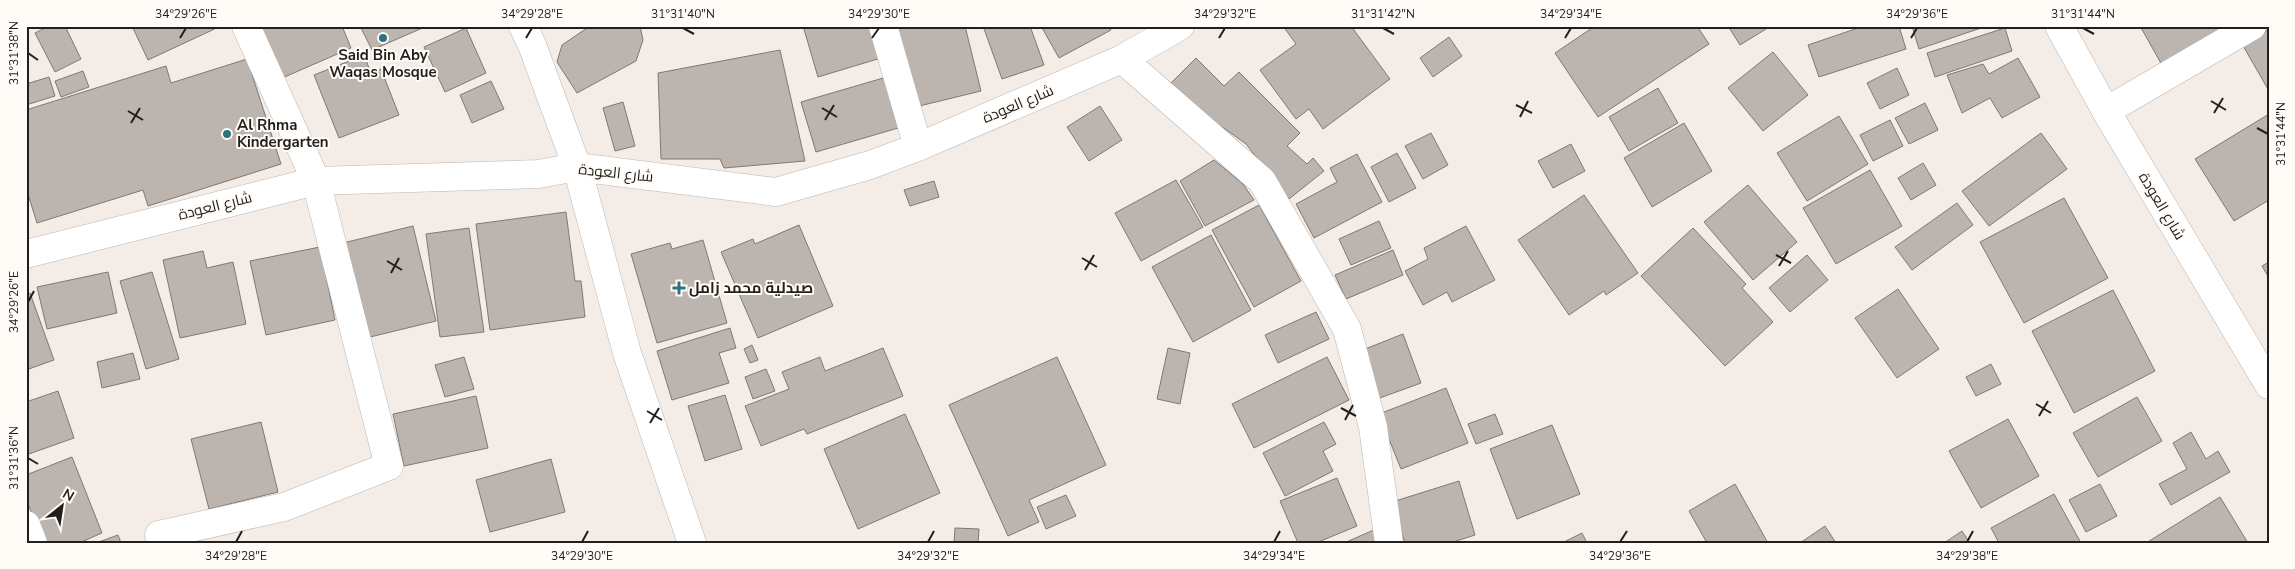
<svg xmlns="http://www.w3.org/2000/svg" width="2295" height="569" font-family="'Nunito Sans',Cairo,sans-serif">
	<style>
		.building { fill: #bcb5af; stroke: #7f7873 }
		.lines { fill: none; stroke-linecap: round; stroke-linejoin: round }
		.minor-casing { stroke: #bcb5b0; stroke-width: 29 }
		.minor { stroke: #fff; stroke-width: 28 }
		.ticks { fill: none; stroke: #211f1d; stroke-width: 2 }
		.poi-dot { fill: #2c737f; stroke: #fffbf7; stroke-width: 2 }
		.labels { text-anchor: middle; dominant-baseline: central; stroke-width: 4; stroke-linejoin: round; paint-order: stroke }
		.poi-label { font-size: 15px; font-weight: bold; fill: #211f1d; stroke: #fffbf7; text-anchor: start }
		.street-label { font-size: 15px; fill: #211f1d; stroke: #fffbf7 }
		.neatline { fill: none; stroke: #211f1d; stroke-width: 2 }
		.ticks-label { font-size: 12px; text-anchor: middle; fill: #211f1d }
	</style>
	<rect width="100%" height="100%" fill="#f4ede7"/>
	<path class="building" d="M49,26H65L81,59L55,72L35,33Z
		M132,26H221L148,60Z
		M256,26H342L351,48L280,79Z
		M360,26H427L372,50Z
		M590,26H640L643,40L636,61L577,93L557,62L562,45Z
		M803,26H872L881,58L818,77Z
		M890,26H965L981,91L911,108Z
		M983,26H1030L1044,65L1002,79Z
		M1041,26H1109L1111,30L1059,58Z
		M1283,26H1351L1390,79L1323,129L1309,109L1296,119L1260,70L1296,44Z
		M1595,26H1697L1709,44L1598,117L1555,53Z
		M1728,26H1764L1766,29L1740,45Z
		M1864,26H1899L1906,49L1819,77L1808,45Z
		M1912,26H1980L1981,28L1919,49Z
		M2140,26H2221L2223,31L2162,65Z
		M466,28L486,73L445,92L424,47Z
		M2005,28L2012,51L1935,77L1927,53Z
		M2269,29V91L2242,44Z
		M1449,37L1462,56L1433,77L1420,58Z
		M780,50L805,161L724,168L720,159H661L658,73Z
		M1773,52L1808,95L1763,131L1728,88Z
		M364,55L371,73L381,69L399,115L339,138L314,75Z
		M1196,58L1224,86L1239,72L1300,133L1287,146L1307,164L1313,158L1324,171L1289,199L1246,144L1225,129L1196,112L1171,83Z
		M2018,58L2040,97L2002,118L1990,98L1962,113L1947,75L1983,64L1989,74Z
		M247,59L281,164L148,206L143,190L37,223L26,188V110L166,66L171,83Z
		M1897,68L1909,95L1880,109L1867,83Z
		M83,71L89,87L61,97L55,81Z
		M890,76L905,126L816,152L801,102Z
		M49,77L55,96L26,105V84Z
		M491,81L504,109L472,123L460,95Z
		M1658,88L1678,123L1629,151L1609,117Z
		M623,102L635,146L615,151L603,108Z
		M1925,103L1938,130L1909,144L1895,118Z
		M1100,106L1122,140L1089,161L1067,127Z
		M2269,114V200L2234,221L2195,159Z
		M1839,116L1868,164L1807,201L1777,153Z
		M1890,120L1903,146L1873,161L1860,135Z
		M1684,123L1712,171L1652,207L1624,158Z
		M1431,133L1448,165L1423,179L1405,146Z
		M2041,133L2067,169L1989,226L1962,191Z
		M1571,144L1585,171L1553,188L1538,161Z
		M1397,153L1416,188L1389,202L1371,167Z
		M1357,154L1382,202L1314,238L1296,204L1337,182L1330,168Z
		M1214,160L1243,184L1254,200L1205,226L1180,181Z
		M1923,163L1936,185L1911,200L1898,178Z
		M1870,170L1902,226L1836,264L1803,208Z
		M1176,180L1203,227L1141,261L1115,213Z
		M934,181L939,197L910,206L904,190Z
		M1748,185L1797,242L1753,280L1704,222Z
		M1584,195L1638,273L1606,295L1604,291L1569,315L1518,240Z
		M2064,198L2108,278L2024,323L1980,242Z
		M1957,203L1973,225L1912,270L1895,247Z
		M1259,205L1301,281L1254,307L1212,230Z
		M566,212L575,281H581L585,317L490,330L476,224Z
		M1379,221L1391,248L1351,265L1339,239Z
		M799,225L833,306L758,338L721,252L753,239L755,244Z
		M413,226L436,321L366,338L343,243Z
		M1466,226L1495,280L1452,302L1447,292L1423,305L1405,271L1428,259L1424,248Z
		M469,228L484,332L440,337L426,234Z
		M1693,228L1746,284L1742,288L1773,322L1725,366L1641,276Z
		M1211,235L1251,310L1193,342L1152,267Z
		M703,240L727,323L657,343L631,254L670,243L672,249Z
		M320,247L335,320L266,335L250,261Z
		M1393,250L1403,275L1346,299L1335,275Z
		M203,251L207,268L233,262L246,324L180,338L163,260Z
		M1807,255L1828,280L1790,312L1769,288Z
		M2269,262V278L2262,266Z
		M108,272L117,313L47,329L37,287Z
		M152,272L179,359L146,369L120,281Z
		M1898,289L1939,349L1897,378L1855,318Z
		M2113,290L2155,371L2074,413L2032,331Z
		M30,293L54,360L26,370V295Z
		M1316,312L1329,339L1278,363L1265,335Z
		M730,328L736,348L719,353L729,383L672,400L657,351Z
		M1403,334L1421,383L1377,399L1360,351Z
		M752,345L758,360L750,363L744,349Z
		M883,348L903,396L807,434L804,429L761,446L745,406L789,389L782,372L820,357L825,371Z
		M1168,348L1190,353L1180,404L1157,399Z
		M133,353L140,379L102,388L97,362Z
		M464,357L474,389L445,397L435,365Z
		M1057,357L1106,465L1029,500L1039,522L1008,536L949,405Z
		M1327,357L1349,400L1254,448L1232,404Z
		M1991,364L2001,384L1976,396L1966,377Z
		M766,369L775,391L753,399L745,377Z
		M1446,388L1468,443L1401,469L1379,414Z
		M58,391L74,438L26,455V402Z
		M725,395L742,449L705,461L688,406Z
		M476,396L488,448L404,466L393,414Z
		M2137,397L2162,441L2098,477L2073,433Z
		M905,414L940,493L858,529L824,449Z
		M1495,414L1503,434L1476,444L1468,424Z
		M2008,419L2039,476L1981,508L1949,451Z
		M261,422L278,492L209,509L191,439Z
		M1324,422L1336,444L1323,451L1333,471L1285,496L1263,453Z
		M1552,425L1580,494L1517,519L1490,449Z
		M2191,432L2206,459L2218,451L2230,472L2171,505L2159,484L2187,469L2173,443Z
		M72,457L102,533L79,543H44L26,499V475Z
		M551,459L565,512L490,532L476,480Z
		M1337,478L1357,526L1316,543H1298L1280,501Z
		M1459,481L1475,535L1450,543H1405L1392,502Z
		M1735,484L1768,543H1707L1689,511Z
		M2100,484L2117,516L2086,532L2069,500Z
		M2054,494L2081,543H1999L1991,528Z
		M1066,495L1076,516L1046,529L1037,507Z
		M2220,497L2248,543H2146Z
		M1825,526L1836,543H1800Z
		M955,528L979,529L978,543H954Z
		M1376,529L1381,543H1344Z
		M1962,531L1970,543H1944Z
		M1582,533L1587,543H1562Z
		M118,535L121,543H96Z"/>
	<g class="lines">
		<defs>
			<path id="minor" d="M523,26L532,45L577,167L627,353L692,543
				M883,26L918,147
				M2059,26L2106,111L2269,385
				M1122,59L1262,181L1347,329L1373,427L1389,543
				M2106,111L2252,26
				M26,254L316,181L538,174L577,167L776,192L870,165L918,147L1122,59L1180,26
				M26,525L33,543
				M159,535L284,507L389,466L316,181L246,26"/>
		</defs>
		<use href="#minor" class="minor-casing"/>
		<use href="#minor" class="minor"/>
	</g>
	<path class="ticks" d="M683,28L694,34M1383,28L1394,34M2083,28L2094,34M180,38L186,28M526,38L532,28M872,38L879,28M1219,38L1225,28M1565,38L1571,28M1911,38L1917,28M28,53L38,60M2211,101L2226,110M1516,105L1532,113M822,108L837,117M128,111L143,120M2214,113L2223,98M1520,117L1528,101M825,120L834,105M131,123L140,108M2257,128L2268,134M1776,255L1791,263M1082,258L1097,267M387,261L402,270M1779,266L1788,251M1085,270L1094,255M391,273L399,258M28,302L34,291M2036,404L2051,413M1341,408L1356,416M647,411L662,420M2039,416L2048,401M1345,420L1353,405M650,423L659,408M28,458L38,464M236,542L242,531M582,542L588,531M928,542L934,531M1274,542L1280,531M1620,542L1627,531M1967,542L1973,531"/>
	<g class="poi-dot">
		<circle cx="383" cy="38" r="5"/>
		<circle cx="227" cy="134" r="5"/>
		<path d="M676.5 280.5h5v5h5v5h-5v5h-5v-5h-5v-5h5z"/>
	</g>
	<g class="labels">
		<g class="poi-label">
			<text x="383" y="55" text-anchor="middle">Said Bin Aby<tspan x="383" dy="17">Waqas Mosque</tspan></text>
			<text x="237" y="125">Al Rhma<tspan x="237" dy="17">Kindergarten</tspan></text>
			<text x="689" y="288">صيدلية محمد زامل</text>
		</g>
		<g class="street-label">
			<text transform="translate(1018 104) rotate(-23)">شارع العودة</text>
			<text transform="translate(616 173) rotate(6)">شارع العودة</text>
			<text transform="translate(215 206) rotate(-14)">شارع العودة</text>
			<text transform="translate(2162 206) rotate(59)">شارع العودة</text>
		</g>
	</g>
	<rect width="2295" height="569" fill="none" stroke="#fffbf7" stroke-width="55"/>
	<g transform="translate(62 506) rotate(30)" stroke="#fffbf7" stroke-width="4" paint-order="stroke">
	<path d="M0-4L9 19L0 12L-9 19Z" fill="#211f1d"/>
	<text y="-8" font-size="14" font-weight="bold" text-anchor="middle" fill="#211f1d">N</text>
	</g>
	<rect x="28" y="28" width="2240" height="514" class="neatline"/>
	<g class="ticks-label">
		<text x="186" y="18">34°29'26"E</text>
		<text x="532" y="18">34°29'28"E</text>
		<text x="683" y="18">31°31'40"N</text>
		<text x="879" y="18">34°29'30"E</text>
		<text x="1225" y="18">34°29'32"E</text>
		<text x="1383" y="18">31°31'42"N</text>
		<text x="1571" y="18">34°29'34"E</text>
		<text x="1917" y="18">34°29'36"E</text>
		<text x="2083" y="18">31°31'44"N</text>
		<text transform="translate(14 53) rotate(-90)" y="4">31°31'38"N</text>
		<text transform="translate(2281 134) rotate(-90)" y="4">31°31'44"N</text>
		<text transform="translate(14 302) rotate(-90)" y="4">34°29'26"E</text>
		<text transform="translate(14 458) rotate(-90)" y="4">31°31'36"N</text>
		<text x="236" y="560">34°29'28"E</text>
		<text x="582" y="560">34°29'30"E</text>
		<text x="928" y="560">34°29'32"E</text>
		<text x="1274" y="560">34°29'34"E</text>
		<text x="1620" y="560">34°29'36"E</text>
		<text x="1967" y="560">34°29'38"E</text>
	</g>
</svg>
